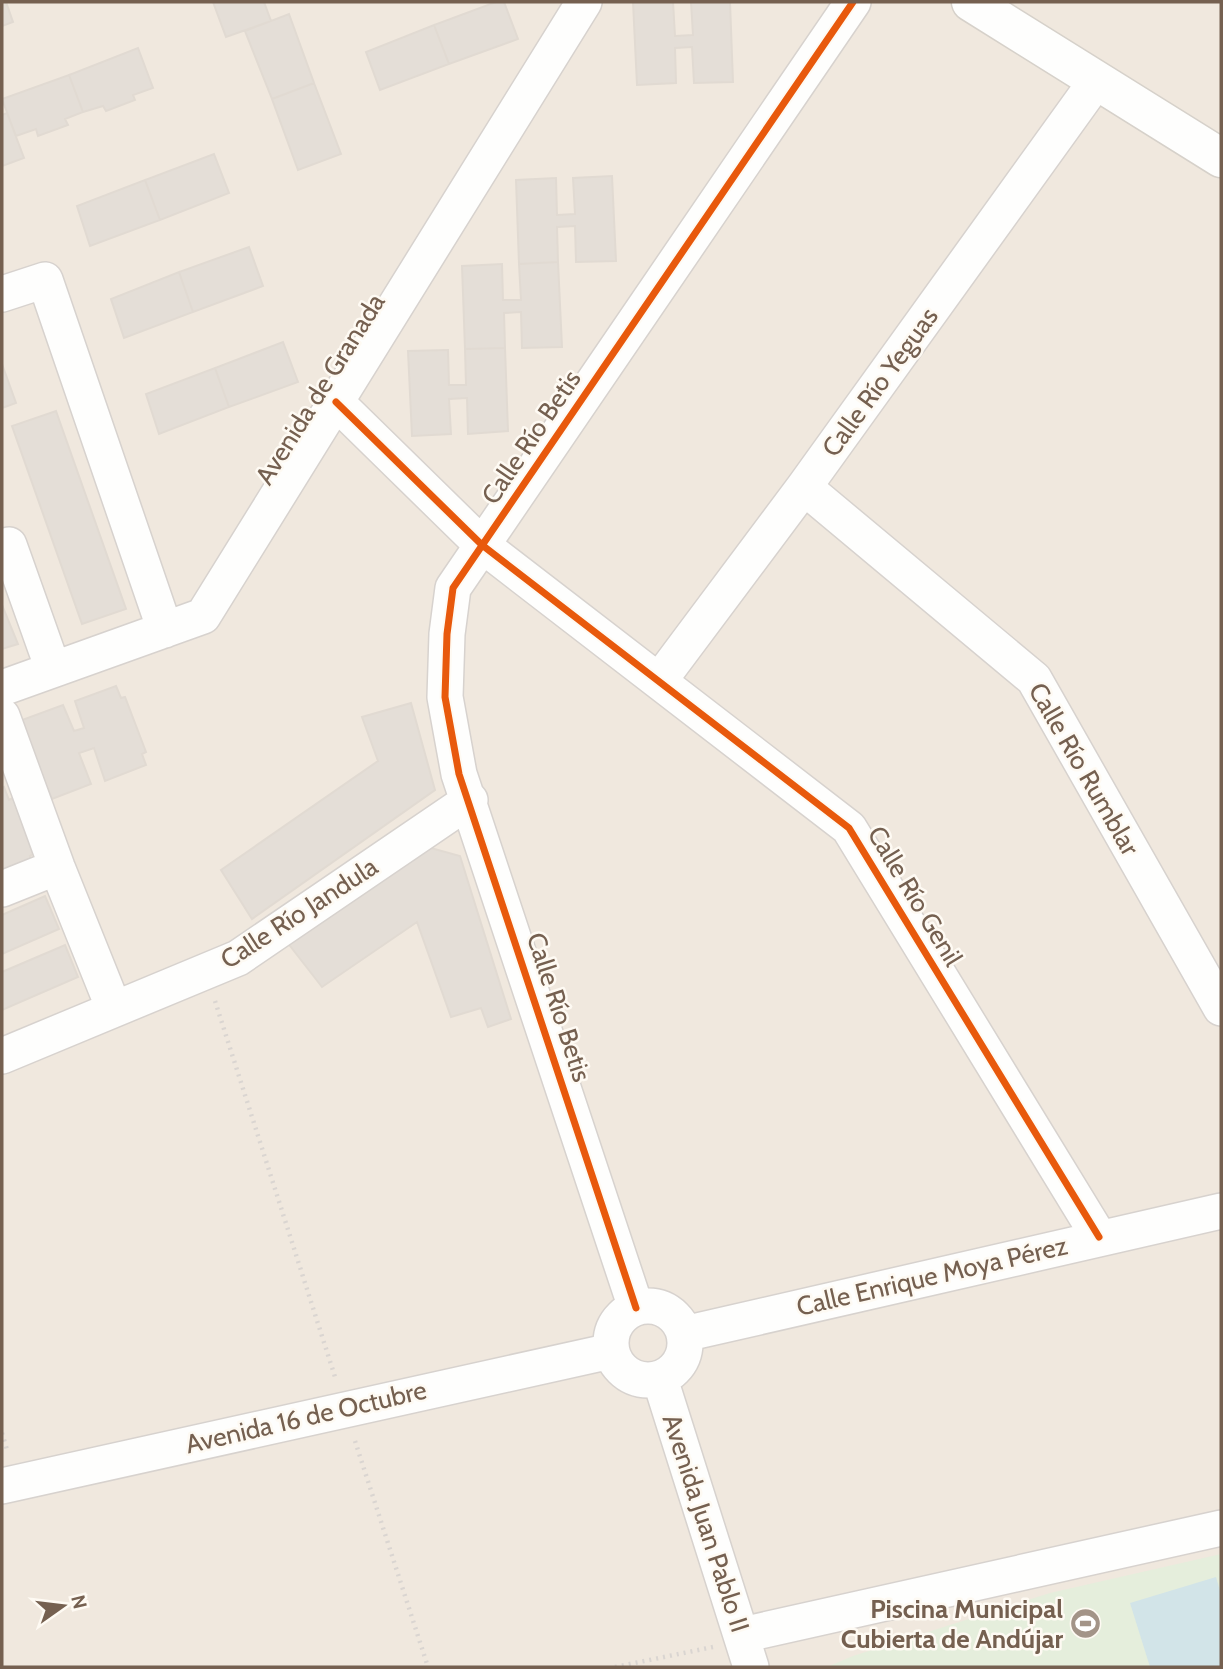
<svg xmlns="http://www.w3.org/2000/svg" width="1223" height="1669" font-family="Cabin,sans-serif">
	<style>
		.residential { fill: #f0e8de }
		.green { fill: #e5eedc }
		.water { fill: #d2e4e8 }
		.building { fill: #e4ded7; stroke: #e1dad2; stroke-width: 2 }
		.lines { fill: none; stroke-linecap: round; stroke-linejoin: round }
		.street-casing { stroke: #d7d2ce; stroke-width: 38 }
		.secondary-casing { stroke: #d6d1ca; stroke-width: 41 }
		.path { stroke: #dad5d1; stroke-width: 4.5; stroke-dasharray: 2 5; stroke-linecap: butt }
		.street { stroke: #fefefd; stroke-width: 35 }
		.secondary { stroke: #fefefd; stroke-width: 38 }
		.cycleway-casing { stroke: #fefaf3; stroke-width: 11 }
		.cycleway { stroke: #e8590c; stroke-width: 7 }
		.labels { text-anchor: middle; dominant-baseline: central; stroke-width: 5; stroke-linejoin: round; paint-order: stroke }
		.street-label { font-size: 26px; fill: #756050; stroke: #fefaf3 }
		.poi-label { font-size: 26px; font-weight: bold; fill: #756050; stroke: #fefaf3; text-anchor: end }
	</style>
	<rect width="100%" height="100%" fill="#f8f5f0"/>
	<path class="residential" d="M2,2H1221V1667H2Z"/>
	<path class="green" d="M1221,1554V1667H827L853,1656L1050,1593Z"/>
	<path class="water" d="M1216,1577L1221,1594V1667H1150L1130,1603Z"/>
	<path class="building" d="M2,2H6L13,22L2,26Z
		M213,2H264L271,21L226,37Z
		M496,2H504L518,39L449,64L434,25Z
		M633,2H673L675,36L693,35L691,2H730L733,82L694,83L692,47L675,48L676,83L637,85Z
		M289,14L314,83L272,99L245,31Z
		M434,25L449,64L380,90L366,52Z
		M138,48L153,88L133,95L135,100L106,111L103,106L83,112L69,75Z
		M69,75L83,112L65,119L68,125L38,136L36,129L16,136L2,99Z
		M314,83L341,154L298,170L272,99Z
		M7,113L24,158L2,166V115Z
		M214,154L229,193L160,220L145,180Z
		M612,176L616,261L576,262L575,226L557,227L558,262L519,264L516,180L556,178L557,215L575,214L573,178Z
		M145,180L160,220L90,246L77,206Z
		M249,247L263,286L193,312L179,272Z
		M558,262L562,347L522,348L521,312L504,313L505,348L465,349L462,266L502,264L503,300H521L519,264Z
		M179,272L193,312L124,338L111,299Z
		M283,342L298,382L229,407L215,368Z
		M505,348L508,431L468,434L467,398L449,399L451,434L412,436L408,351L448,350L449,385H466L465,349Z
		M2,364L16,403L2,408Z
		M215,368L229,407L159,434L146,394Z
		M56,411L126,609L82,624L12,426Z
		M2,605L18,644L2,649Z
		M116,686L121,698L125,697L146,752L142,754L146,765L105,781L94,748L79,753L91,784L52,799L24,734L27,732L22,720L63,705L74,731L84,728L75,701Z
		M411,703L435,790L252,919L221,870L378,761L362,717Z
		M4,787L9,800L13,798L33,854L30,856L34,867L2,878V788Z
		M420,845L460,856L511,1019L488,1027L481,1008L451,1017L417,922L322,987L287,942Z
		M45,896L59,929L2,954V915Z
		M65,945L78,977L2,1010V972Z"/>
	<g class="lines">
		<defs>
			<path id="street" d="M2,294L45,280L165,630
				M336,402L482,545L849,828L1099,1237
				M804,487L1034,679L1221,1008
				M9,545L53,669
				M659,681L804,487L1097,80
				M2,688L203,616L584,2
				M2,716L57,867L114,1009
				M2,889L57,867
				M2,1056L238,958L470,800
				M611 1343a37 37 0 1 1 74 0a37 37 0 1 1-74 0Z
				M636,1308L459,774L445,697L447,634L453,588L853,2
				M684,1334L1221,1211
				M660,1379L751,1667
				M2,1486L611,1351
				M742,1635L1221,1528"/>
			<path id="secondary" d="M971,2L1221,158"/>
		</defs>
		<use href="#street" class="street-casing"/>
		<use href="#secondary" class="secondary-casing"/>
		<path class="path" d="M215,1001L336,1380
			M2,1433L8,1453
			M355,1441L428,1667
			M615,1667L713,1647"/>
		<use href="#street" class="street"/>
		<use href="#secondary" class="secondary"/>
		<defs>
			<path id="cycleway" d="M336,402L482,545L849,828L1099,1237
				M636,1308L459,774L445,697L447,634L453,588L853,2"/>
		</defs>
		<use href="#cycleway" class="cycleway-casing"/>
		<use href="#cycleway" class="cycleway"/>
	</g>
	<defs>
		<symbol id="stadium-disc" viewBox="-11 -11 22 22"><circle r="9.5" fill="#a39488" stroke="#fefaf3"/><path d="M0-5a6.5 5 0 1 0 0 10a6.5 5 0 1 0 0-10ZM-3.5-1.8h7v3.6h-7Z" fill="#fff"/></symbol>
	</defs>
	<g fill-rule="evenodd">
		<use href="#stadium-disc" x="1068" y="1606" width="35" height="35"/>
	</g>
	<g class="labels">
		<g class="street-label">
			<text transform="translate(880 382) rotate(-54)">Calle Río Yeguas</text>
			<text transform="translate(320 389) rotate(-58)">Avenida de Granada</text>
			<text transform="translate(531 437) rotate(-56)">Calle Río Betis</text>
			<text transform="translate(1084 769) rotate(60)">Calle Río Rumblar</text>
			<text transform="translate(915 896) rotate(59)">Calle Río Genil</text>
			<text transform="translate(299 913) rotate(-33)">Calle Río Jandula</text>
			<text transform="translate(559 1007) rotate(72)">Calle Río Betis</text>
			<text transform="translate(932 1276) rotate(-13)">Calle Enrique Moya Pérez</text>
			<text transform="translate(306 1417) rotate(-13)">Avenida 16 de Octubre</text>
			<text transform="translate(706 1523) rotate(72)">Avenida Juan Pablo II</text>
		</g>
		<g class="poi-label">
			<text x="1063" y="1609">Piscina Municipal<tspan x="1063" dy="30">Cubierta de Andújar</tspan></text>
		</g>
	</g>
	<rect width="1223" height="1669" fill="none" stroke="#756050" stroke-width="7"/>
	<g transform="translate(63 1606) rotate(76)" stroke="#fefaf3" stroke-width="5" paint-order="stroke">
	<path d="M0-5L12 26L0 18L-12 26Z" fill="#756050"/>
	<text y="-10" font-size="19" font-weight="bold" text-anchor="middle" fill="#756050">N</text>
	</g>
</svg>
